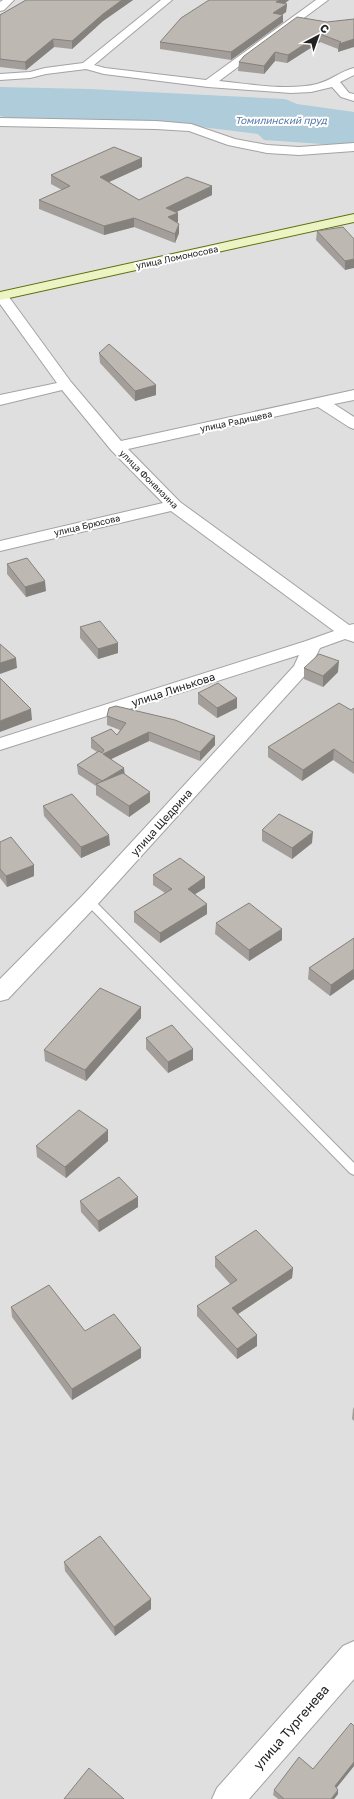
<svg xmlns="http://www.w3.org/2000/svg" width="354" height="1799" font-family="'Golos Text',sans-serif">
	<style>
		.residential { fill: #dfdfdf }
		.water { fill: #aeccda }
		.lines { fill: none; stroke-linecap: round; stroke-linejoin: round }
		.lane-casing { stroke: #a3a3a3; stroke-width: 2 }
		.street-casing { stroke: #a3a3a3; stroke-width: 2 }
		.secondary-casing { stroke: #5d7110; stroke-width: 2 }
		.lane { fill: #fff; fill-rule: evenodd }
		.street { fill: #fff; fill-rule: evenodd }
		.secondary { fill: #edf4c4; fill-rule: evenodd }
		.wall { fill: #a39e99 }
		.shaded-wall { fill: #85817d }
		.building { fill: #beb8b2; stroke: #85817d }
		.labels { text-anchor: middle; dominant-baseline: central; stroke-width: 4; stroke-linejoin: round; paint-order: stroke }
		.far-street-label { font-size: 9px; fill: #222; stroke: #fff }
		.far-water-label { font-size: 10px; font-style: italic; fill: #5678a9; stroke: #fff }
		.street-label { font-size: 11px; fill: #222; stroke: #fff }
		.near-street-label { font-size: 13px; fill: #222; stroke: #fff }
	</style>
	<rect width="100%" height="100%" fill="#f1efe9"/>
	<path class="residential" d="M0,0H354V1799H0Z"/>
	<path class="water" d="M0,87L89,89L285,99L297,104L354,112V144L351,146L264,140L258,134C204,127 149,121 94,120C63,119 30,123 0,116Z"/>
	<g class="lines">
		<defs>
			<path id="lane" d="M89,898L93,899L354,1163V1175L350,1173L85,903L84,901L85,899Z"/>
			<path id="street" d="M3,0H14L4,10L0,11V2Z
				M161,0H172L94,65L105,68L206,80L316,0H328L219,81C249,84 288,91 317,84C330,81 341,71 354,68V75L340,82L349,93L354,94V101L341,97L332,87L311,92L291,93L208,87L104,74L86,69L46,74L30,78L0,80V74L30,72L45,68L83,63Z
				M0,118L156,121L191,124L235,139L267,145L299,147L354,143V151L299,155L267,153L228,145L189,131L156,129L0,126Z
				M0,292L6,293L71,382L121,441L354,390V400L334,404L354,417V429L349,427L318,407L128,449L180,502L349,625L354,624V642L345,639L320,648L308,672L96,906L8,999L0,1001V979L82,896L294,666L299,655L0,750V738L306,641L334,631L171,511L0,551V541L163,503L111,450L62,390L0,405V395L57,383L0,304Z
				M354,1641V1679L249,1799H212L217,1788L343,1646Z"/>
			<path id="secondary" d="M354,214V222L0,300V292Z"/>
		</defs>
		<use href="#lane" class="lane-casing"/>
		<use href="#street" class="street-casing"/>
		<use href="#secondary" class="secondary-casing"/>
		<use href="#lane" class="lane"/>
		<use href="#street" class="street"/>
		<use href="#secondary" class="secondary"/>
	</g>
	<path class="wall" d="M26,0H133L103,21L72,49L54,47L26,70L0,67V15Z
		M209,0H289L284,4H287L286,12L282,15L283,22L231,60L160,49V42Z
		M354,19L338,52V49L320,42L287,63L275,61L264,74L238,71L239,62L327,22Z
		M142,158V167L109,182L139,200L212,186V195L176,212L178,222H177L179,233L175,243L134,227L104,235L39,209V200L62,190L51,184V175Z
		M317,231L354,239L345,270L316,240Z
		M99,353L156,385V395L135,401L100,363Z
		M7,564L46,591L26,597L7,574Z
		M80,627L118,643V653L98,659L80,638Z
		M304,668L338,672L323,687L304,679Z
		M198,693L237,698V708L217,718L198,704Z
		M354,708V774L333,760L302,781L268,757V747L351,710Z
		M107,716L215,736V745L200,761L149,741L111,759L150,802L129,817L96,795V786L78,774L77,765L97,752L91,748V738L117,735L120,730L107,725Z
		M43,806L110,845L81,858L44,816Z
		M262,830L312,843L292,859L262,841Z
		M0,842L34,865V876L7,887L0,878Z
		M153,875L205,877V888L195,894L207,914L160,943L134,922V912L165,893L153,885Z
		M216,923L282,940L249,961L215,934Z
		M354,938V979L330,996L308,979L309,968Z
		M141,1007V1018L86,1081L45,1061L44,1050Z
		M146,1038L193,1060L168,1073L146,1049Z
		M108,1130V1141L66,1178L37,1157L36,1146Z
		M138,1197V1207L99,1232L81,1212L80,1201Z
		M215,1257L293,1268L292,1278L238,1314L257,1335V1346L237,1359L197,1316V1306L230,1284L215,1267Z
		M11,1307L85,1331L141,1358L72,1400L12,1317Z
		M354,1407V1421L352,1419L353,1409Z
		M64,1562L151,1599V1609L115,1636L65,1571Z
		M354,1726V1766L336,1788L338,1790V1794L334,1799H278L273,1795L274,1790L313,1769Z"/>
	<path class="shaded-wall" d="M122,0H133L103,21L72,49V41L103,14Z
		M279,0H289L276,10V2Z
		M287,4L286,12L273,21V13Z
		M283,15V22L231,60V52Z
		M320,34V42L287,63L288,55Z
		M53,39L54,47L26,70L25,62Z
		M354,39V47L338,52L339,44Z
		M275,52V61L264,74V66Z
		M142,158V167L100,186V177Z
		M212,186V195L166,217V208Z
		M178,213V222L169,226L168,217Z
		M134,218V227L104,235V226Z
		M179,224V233L175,243V234Z
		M354,259V268L345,270V261Z
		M156,385V395L135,401V391Z
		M45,581L46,591L26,597L25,587Z
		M118,643V653L98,659V649Z
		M16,658L17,668L0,674V663Z
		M339,661L338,672L323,687V676Z
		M237,698V708L217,718V708Z
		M31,709L32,720L0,732V721Z
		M149,732V741L103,763V754Z
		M215,736V745L200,761V752Z
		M334,749L333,760L302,781L303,770Z
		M124,768L125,777L102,782Z
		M150,792V802L129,817V806Z
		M313,832L312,843L292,859V848Z
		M109,835L110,845L81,858V847Z
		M34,865V876L7,887L6,876Z
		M205,877V888L187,899L188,889Z
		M207,904V914L160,943V933Z
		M282,929V940L249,961V950Z
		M354,969V979L330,996L331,985Z
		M141,1007V1018L86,1081L85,1070Z
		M193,1049V1060L168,1073V1062Z
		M108,1130V1141L66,1178L65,1167Z
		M138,1197V1207L99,1232L98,1221Z
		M293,1268L292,1278L232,1318V1308Z
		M257,1335V1346L237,1359V1349Z
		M141,1348V1358L72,1400V1389Z
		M151,1599V1609L115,1636L114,1627Z
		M354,1762V1766L334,1791L335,1786Z
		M338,1790V1794L334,1799H331Z"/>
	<path class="building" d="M26,0H122L103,14L72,41L53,39L25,62L0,59V15Z
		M209,0H279L276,2L287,4L273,13L283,15L231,52L160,42L181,18Z
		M297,17L327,22L354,19V39L339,44L341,42L320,34L288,55L275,52L264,66L239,62L244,56Z
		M114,147L142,158L100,177L139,200L187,177L212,186L166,208L178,213L168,217L179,224L175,234L134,218L104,226L39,200L70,186L51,175Z
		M343,227L354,239V259L345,261L317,231Z
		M109,344L156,385L135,391L99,353Z
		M27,558L45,581L25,587L7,564Z
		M100,621L118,643L98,649L80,627Z
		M0,644L16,658L0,663Z
		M319,654L339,661L323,676L304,668Z
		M0,678L31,709L0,721Z
		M218,683L237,698L217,708L198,693Z
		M339,703L351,710L354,708V763L334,749L303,770L268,747Z
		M116,706L175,720L215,736L200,752L149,732L103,754L124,768L102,781L77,765L99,751L102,753L104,750L91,738L111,729L117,735L126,723L107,716L109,708Z
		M123,773L150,792L129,806L96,784Z
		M72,794L109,835L81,847L43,806Z
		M279,814L313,832L292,848L262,830Z
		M11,837L34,865L6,876L0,869V842Z
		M180,858L205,877L188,889L207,904L160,933L134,912L172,889L153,875Z
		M249,903L282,929L249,950L216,923Z
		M354,938V969L331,985L309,968Z
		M100,988L141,1007L85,1070L44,1050Z
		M172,1025L193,1049L168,1062L146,1038Z
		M79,1110L108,1130L65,1167L36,1146Z
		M119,1177L138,1197L98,1221L80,1201Z
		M256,1230L293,1268L232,1308L257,1335L237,1349L197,1306L237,1280L215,1257Z
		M49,1285L85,1331L114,1314L141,1348L72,1389L11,1307Z
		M100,1536L151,1599L114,1627L64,1562Z
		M351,1723L354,1726V1762L335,1786L338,1790L331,1799H284L274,1790L299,1757L313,1769Z
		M89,1768L124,1799H64Z"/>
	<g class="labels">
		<g class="far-street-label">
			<text transform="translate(177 257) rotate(-12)">улица Ломоносова</text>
			<text transform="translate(236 421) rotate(-12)">улица Радищева</text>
			<text transform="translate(149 479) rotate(45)">улица Фонвизина</text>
			<text transform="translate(87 525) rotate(-13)">улица Брюсова</text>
		</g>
		<g class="far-water-label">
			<text x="281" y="120">Томилинский пруд</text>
		</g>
		<g class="street-label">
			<text transform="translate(173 689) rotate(-18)">улица Линькова</text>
			<text transform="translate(161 822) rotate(-48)">улица Щедрина</text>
		</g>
		<g class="near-street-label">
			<text transform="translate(291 1727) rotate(-49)">улица Тургенева</text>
		</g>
	</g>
	<g transform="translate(318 36) rotate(41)" stroke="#ffffff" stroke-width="3" paint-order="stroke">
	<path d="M0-3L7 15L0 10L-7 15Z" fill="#222222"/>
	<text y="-6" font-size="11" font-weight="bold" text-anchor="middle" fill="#222222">С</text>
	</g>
</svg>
